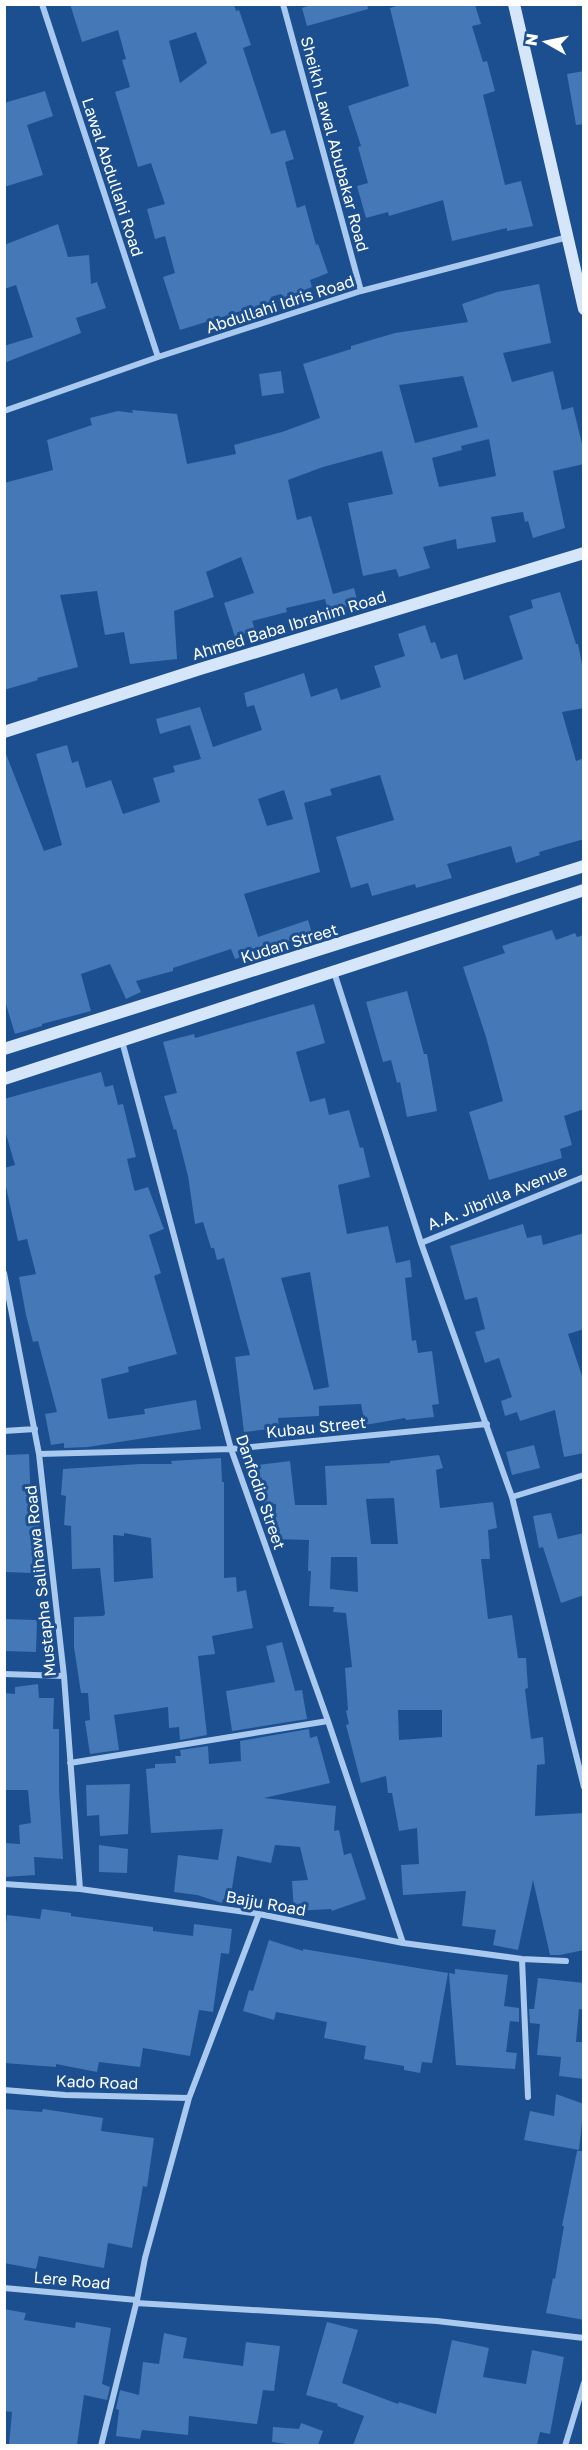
<svg xmlns="http://www.w3.org/2000/svg" width="588" height="2450" font-family="'Golos Text',sans-serif">
	<style>
		.building { fill: #4478b7; fill-rule: evenodd }
		.lines { fill: none; stroke-linecap: round; stroke-linejoin: round }
		.street { stroke: #a9c9ee; stroke-width: 6 }
		.secondary { stroke: #d6e6fa; stroke-width: 12 }
		.labels { text-anchor: middle; dominant-baseline: central; stroke-width: 6; stroke-linejoin: round; paint-order: stroke }
		.street-label { font-size: 16px; fill: #fff; stroke: #1b4f8f }
	</style>
	<rect width="100%" height="100%" fill="#1b4f8f"/>
	<path class="building" d="M70,4H234L236,11L239,10L251,45L243,48L271,134L285,130L294,159L285,162L297,208L305,205L316,245L318,244L328,273L310,280L312,287L283,298L281,294L271,297V302L180,330L163,277L175,273L165,236L155,239L147,209L165,204L151,163L138,167L115,92L130,87L122,60L126,59L118,30L82,42ZM196,32L207,63L180,83L169,41Z
		M313,4H367L368,9L307,26L302,8Z
		M403,4L475,5L481,24L472,26L483,62L487,61L495,91L483,95L505,185L521,181L533,226L507,231V228L452,241L443,200L389,216L388,212L366,218L357,186L368,183L358,147L361,146L348,106L409,86L390,8Z
		M584,71V124L576,125L567,74Z
		M45,91L53,116L27,125L43,175L4,187V103Z
		M58,224L68,257L89,255L91,284L97,282L106,308L76,318L81,333L4,363V346L33,337L16,285L4,289V245Z
		M539,284L551,343L503,353L512,382L553,371L562,410L573,407L584,452V464L553,471L565,528L533,538L528,521L525,522L523,512L491,517L496,542L457,549L456,539L423,547L430,568L399,577L396,569L363,576L348,503L393,494L382,451L323,467L288,480L297,520L311,516L333,594L354,588L358,604L328,611L325,599L286,608L287,612L252,621L255,630L235,637L224,603L254,593L241,557L206,572L214,597L174,611L177,659L130,664L124,632L105,635L97,591L60,595L78,667L37,678L38,680L4,690V483L53,470L47,440L92,425L90,418L118,411L133,413L132,410L177,414L187,464L236,454L234,445L282,432L320,418L303,364L351,349V346L395,333L468,322L462,304L497,292ZM463,376L478,427L415,443L399,385ZM489,439L496,476L439,487L432,458L462,450L461,446Z
		M281,371L284,393L262,396L259,374Z
		M560,592L576,644H578L584,674V708L562,712L576,761L584,758V839L539,852L540,855L516,863L511,846L447,864L452,878L416,888L415,884L372,896L368,883L351,888L336,837L394,820L380,775L330,789L332,795L304,803L320,872L244,894L258,937L308,920L312,933L235,959L231,949L173,968V971L136,981L141,992L126,999L110,964L81,974L91,1011L42,1024V1026L15,1034L4,998V749L44,851L62,845L36,754L67,745L72,763L78,761L86,788L111,780L123,814L160,802L153,778L175,772L173,766L201,759L190,725L160,734L156,719L200,707L213,747L262,730L254,705L247,707L244,693L304,673L311,697L337,688L341,700L381,687L374,666L405,656L398,634L425,625L431,643L435,642L441,659L457,654L464,680L523,659L509,616L533,608L531,600ZM284,790L293,819L267,826L258,799Z
		M552,930L556,940L575,933L577,937L584,935V1109L564,1116L572,1145L560,1149L562,1158L489,1180L469,1112L503,1101L486,1037L463,967L505,953L502,946Z
		M407,991L424,1054H427L437,1111L407,1117L400,1082L397,1083L391,1060L383,1062L366,1002Z
		M314,1004L325,1043L296,1052L310,1102L325,1098L329,1115L349,1110L360,1148L363,1147L370,1177L338,1185L347,1234L388,1226L396,1263L410,1260L412,1277L405,1278L412,1341L416,1340L418,1353L432,1351L439,1404L432,1405L434,1417L406,1420L405,1418L365,1425L361,1404L319,1406V1416L278,1418L279,1428L244,1432L235,1357L250,1355L224,1258L217,1260L214,1248H211L203,1222L195,1224L188,1176L176,1129L174,1130L164,1096L177,1093L163,1042L194,1034L195,1038ZM310,1272L329,1387L314,1390L281,1278Z
		M101,1072L105,1087L113,1085L118,1105L123,1104L136,1157L127,1159L134,1189L135,1191L148,1187L164,1229L149,1235L161,1273L154,1276L177,1354L128,1367L129,1372L101,1379L108,1419L145,1414L144,1409L196,1400L201,1429L88,1447L64,1448V1443L51,1445L45,1414L57,1412L38,1341L33,1342L26,1315L19,1277L36,1274L27,1239L18,1241L4,1178V1168L15,1165L4,1127V1099Z
		M523,1224L527,1238L541,1235L543,1245L584,1233V1329L568,1334L584,1382V1453L564,1457L555,1410L520,1421L517,1412L505,1416L501,1401L512,1397L499,1358L485,1363L475,1332L485,1329L477,1297L465,1300L450,1246Z
		M534,1445L540,1468L512,1475L506,1452Z
		M29,1454L31,1506L37,1505L40,1532L33,1533L32,1573L5,1572L4,1455Z
		M439,1455L443,1468L436,1470L440,1508L493,1502L497,1528L488,1530L490,1559H481L488,1619L512,1615L518,1658H526L528,1688L525,1689L531,1739L543,1737L545,1764L537,1765L535,1816L584,1813V1950L560,1955H550L533,1880L518,1950L493,1945L496,1930L462,1926L466,1891L403,1895L401,1865L419,1864L417,1828L399,1831L392,1793H388L386,1776L361,1783L346,1725L349,1724L346,1711L348,1710L345,1668L352,1667L346,1613L333,1612L334,1607L309,1606L311,1571H308L309,1540L275,1539L276,1504L263,1506L258,1465L290,1461L295,1505H327L325,1466L390,1463V1461ZM394,1498L398,1544H371L366,1499ZM331,1557H357L358,1592L330,1589ZM398,1710H442V1737L399,1740Z
		M221,1458L222,1482H224V1578L236,1577L237,1592L246,1590L253,1628L212,1636L215,1654L198,1656L207,1735L180,1740L179,1727L169,1728L168,1707L114,1715L119,1750L90,1754L85,1721L90,1720L88,1693H81L74,1647V1617L103,1616L105,1614L100,1568L72,1569L71,1526L64,1525L66,1496L61,1495L63,1469L140,1464H172L171,1461ZM124,1533L151,1538L153,1578L114,1582L113,1535L124,1536Z
		M551,1513L558,1539L584,1533V1595L561,1603L543,1547L539,1548L533,1516Z
		M4,1619L37,1620L36,1652L4,1651Z
		M282,1642L295,1691L302,1690L307,1719L232,1731L226,1691L275,1682L266,1646Z
		M38,1684L39,1698H54L53,1729H59V1790L63,1859L34,1857L35,1875L4,1877V1843L20,1844L19,1825L31,1823L28,1790H4V1693L15,1694V1687Z
		M309,1729L310,1738L317,1736L330,1783L264,1798L336,1806L334,1831L339,1830L344,1855L351,1853L366,1899L332,1911L331,1909L294,1911L292,1881L308,1880L300,1847L275,1845L271,1863L237,1856L230,1901L223,1899L222,1903L197,1895L174,1892L178,1855L218,1860L223,1829L151,1833L146,1769L155,1768V1764L176,1763L175,1756H181L180,1750L208,1746L209,1764L241,1761L240,1741Z
		M130,1784L128,1834L100,1836L99,1815L87,1816L86,1785Z
		M99,1845L128,1849L127,1873L99,1872Z
		M42,1909L71,1913V1916L153,1927V1931L193,1936L194,1924L232,1929L229,1954L221,1953L213,2012L199,2010L190,2056L143,2048L140,2067L99,2062L97,2072L56,2064V2067L4,2063V1939L7,1915L40,1919Z
		M269,1940L303,1951V1949L448,1973L432,2063L422,2062L420,2073L404,2070V2066L364,2059L366,2046L324,2038L327,2022L276,2012L274,2020L243,2011L249,1990L253,1991Z
		M455,1969L508,1975L504,2006L519,2008V2022L510,2021L506,2052L517,2053L515,2069L456,2065L449,1973L455,1974Z
		M538,1978L584,1983V2010L579,2009L576,2042H584V2079L559,2076L561,2057L537,2055L540,2024L530,2023L529,2009H534Z
		M556,2094L584,2104L579,2150L524,2140L530,2111L554,2116Z
		M4,2109L42,2112L43,2109L103,2118L101,2131L154,2138L147,2187L143,2186L132,2248L108,2243L104,2268L39,2256L36,2269L4,2263Z
		M577,2151H584V2320L546,2313L553,2278L555,2279L564,2226H562Z
		M4,2309L26,2313L24,2320L75,2328L76,2322L111,2328L102,2384L110,2387L107,2400L84,2395L77,2445H9L12,2412L4,2411Z
		M327,2322L358,2330L342,2383L398,2404L399,2402L436,2414L452,2340L489,2348L483,2377L526,2384L532,2350L564,2357L550,2434L540,2432L537,2445H353L364,2416L337,2406L338,2404L306,2395Z
		M164,2333L187,2338L183,2358L243,2366L246,2342L280,2346L274,2391L263,2390L257,2424L189,2416L188,2435L142,2430L140,2439L116,2436L119,2410L116,2409L120,2390L139,2395L143,2362L159,2364Z
		M301,2423L323,2431L318,2445H293L272,2442L273,2427L299,2429Z"/>
	<g class="lines">
		<path class="street" d="M42,4L158,357
			M283,4L361,291
			M4,411L158,357L361,291L568,237
			M334,972L421,1243L512,1497L584,1787
			M122,1041L231,1449L328,1721L403,1943
			M421,1243L584,1177
			M4,1273L39,1454L64,1676L80,1889
			M4,1431L35,1429
			M39,1454L231,1449L487,1424
			M512,1497L584,1475
			M4,1674L64,1676
			M70,1763L328,1721
			M4,1884L80,1889L259,1914L403,1943L522,1959L566,1961
			M522,1959L528,2097
			M4,2090L65,2095L189,2098
			M4,2288L137,2300
			M136,2303L437,2321L584,2338
			M101,2446L137,2300L145,2258L189,2098L259,1914
			M565,2446L584,2383"/>
		<path class="secondary" d="M514,4L584,309
			M4,732L200,669L584,553
			M4,1049L584,866
			M4,1079L584,890"/>
	</g>
	<g class="labels">
		<g class="street-label">
			<text transform="translate(335 144) rotate(75)">Sheikh Lawal Abubakar Road</text>
			<text transform="translate(113 177) rotate(72)">Lawal Abdullahi Road</text>
			<text transform="translate(280 304) rotate(-18)">Abdullahi Idris Road</text>
			<text transform="translate(289 625) rotate(-17)">Ahmed Baba Ibrahim Road</text>
			<text transform="translate(289 943) rotate(-17)">Kudan Street</text>
			<text transform="translate(497 1197) rotate(-22)">A.A. Jibrilla Avenue</text>
			<text transform="translate(316 1427) rotate(-6)">Kubau Street</text>
			<text transform="translate(261 1492) rotate(71)">Danfodio Street</text>
			<text transform="translate(40 1581) rotate(-96)">Mustapha Salihawa Road</text>
			<text transform="translate(266 1903) rotate(10)">Bajju Road</text>
			<text transform="translate(97 2082) rotate(2)">Kado Road</text>
			<text transform="translate(72 2280) rotate(5)">Lere Road</text>
		</g>
	</g>
	<rect width="588" height="2450" fill="none" stroke="#ffffff" stroke-width="12"/>
	<g transform="translate(546 42) rotate(279)" stroke="#1b4f8f" stroke-width="4.5" paint-order="stroke">
	<path d="M0-4.5L10 22L0 15L-10 22Z" fill="#ffffff"/>
	<text y="-9" font-size="16" font-weight="bold" text-anchor="middle" fill="#ffffff">N</text>
	</g>
</svg>
